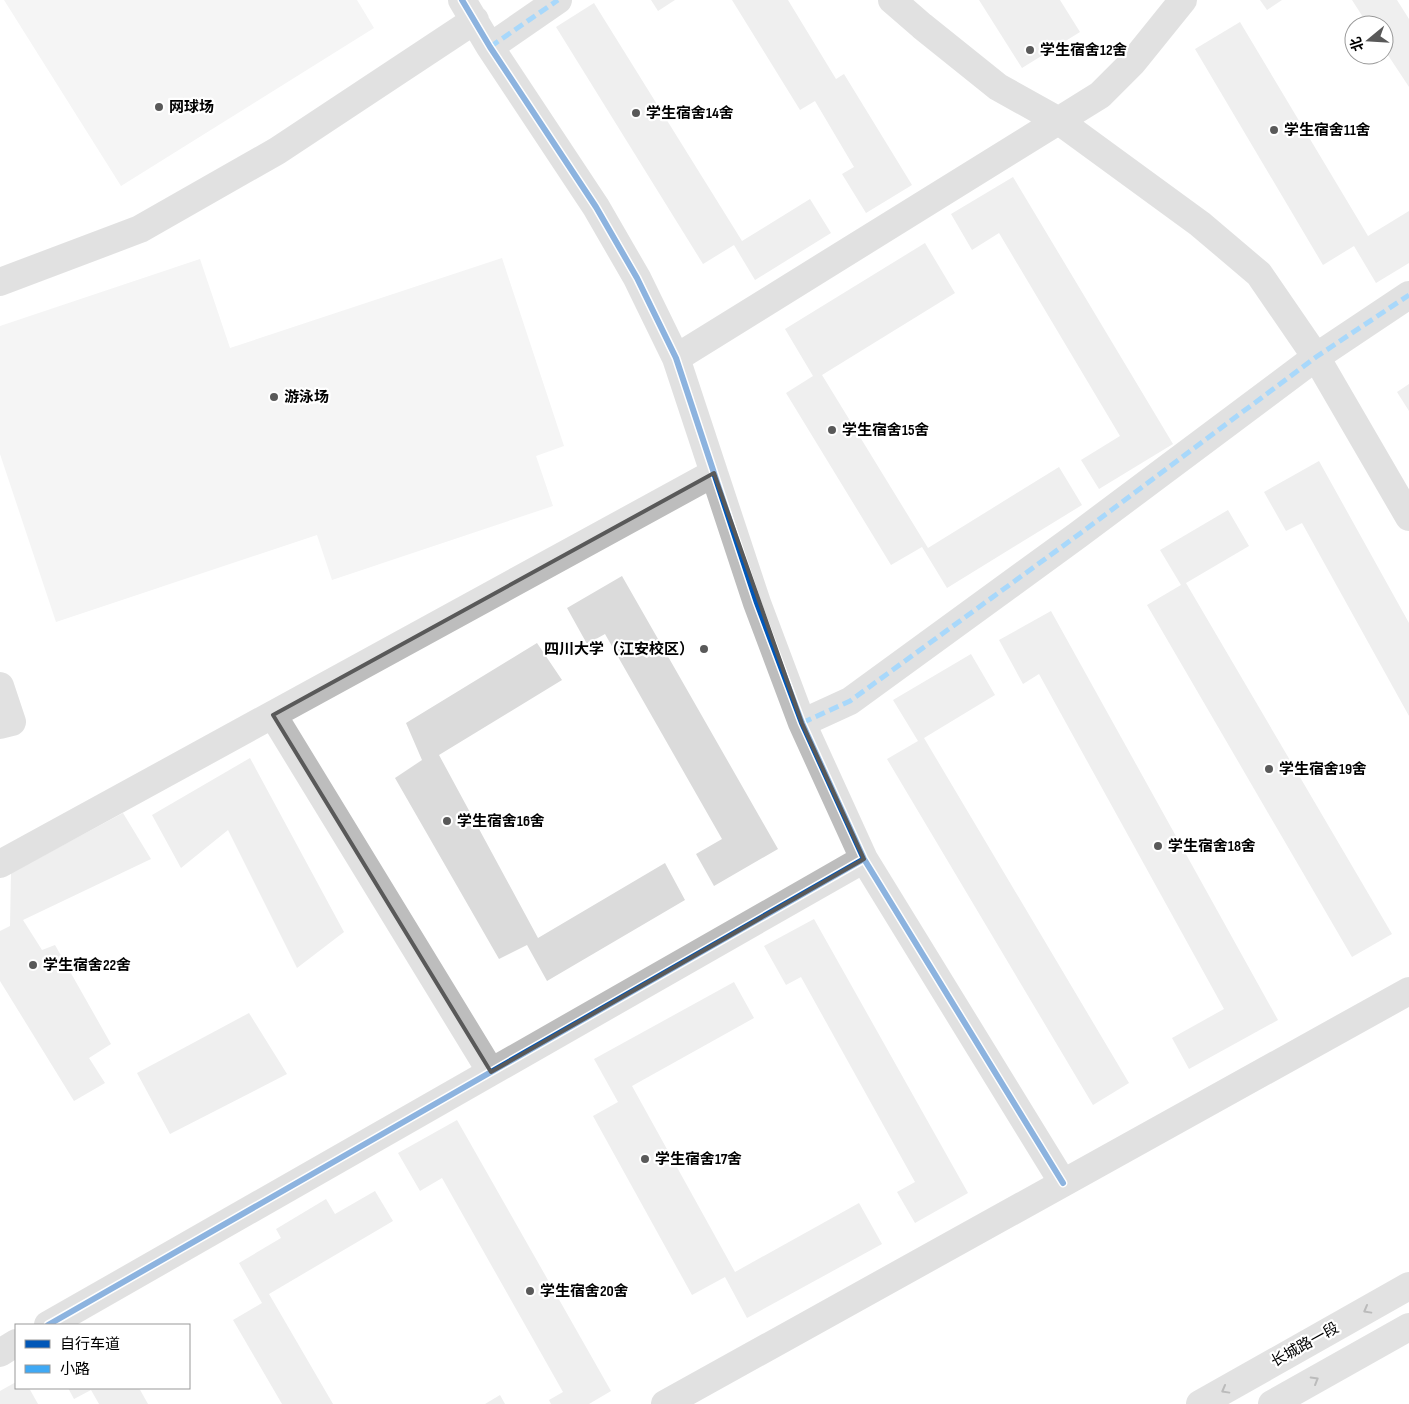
<svg xmlns="http://www.w3.org/2000/svg" width="1409" height="1404" font-family="'Sofia Sans Condensed','Noto Sans SC',sans-serif">
	<style>
		.green { fill: #e8e8e8 }
		.building { fill: #dbdbdb }
		.lines { fill: none; stroke-linecap: round; stroke-linejoin: round }
		.street { stroke: #bdbdbd; stroke-width: 28 }
		.secondary { stroke: #bfbfbf; stroke-width: 28 }
		.quiet { stroke: #3fa9f5; stroke-width: 5; stroke-dasharray: 10 5; stroke-linecap: butt }
		.cycleway-casing { stroke: #fff; stroke-width: 9 }
		.cycleway { stroke: #0057b8; stroke-width: 6 }
		.oneway { stroke: #696969 }
		.marked { fill: none; stroke: #595959; stroke-width: 4; stroke-linejoin: round }
		.poi-dot { fill: #595959; stroke: #fff; stroke-width: 2 }
		.labels { text-anchor: middle; dominant-baseline: central; stroke-width: 4.5; stroke-linejoin: round; paint-order: stroke }
		.poi-label { font-size: 15px; font-weight: bold; fill: #000; stroke: #fff; text-anchor: start }
		.street-label { font-size: 15px; fill: #000; stroke: #fff }
	</style>
	<rect width="100%" height="100%" fill="#fff"/>
	<path class="green" d="M4,0H357L374,28L121,186Z
		M502,258L564,446L536,456L553,506L332,580L317,535L56,622L0,454V326L200,259L230,348Z"/>
	<path class="building" d="M651,0H675L658,11Z
		M732,0H788L836,79L844,74L912,185L866,213L842,174L854,167L815,101L800,110Z
		M979,0H1060L1080,32L1022,68Z
		M1260,0H1282L1267,10Z
		M1352,0H1397L1409,19V87L1384,49V25H1368Z
		M594,3L742,241L810,199L831,233L755,280L734,245L703,264L556,27Z
		M1240,22L1368,236L1409,211V263L1376,283L1354,246L1323,265L1195,49Z
		M1013,177L1173,444L1099,489L1081,460L1120,436L999,233L972,250L951,214Z
		M925,243L955,293L822,375L928,548L1059,467L1082,505L947,588L922,547L891,565L786,393L813,376L785,329Z
		M1409,384V411L1397,392Z
		M1319,461L1409,623V716L1302,523L1286,531L1264,492Z
		M1228,510L1249,546L1186,583L1392,934L1352,957L1147,605L1181,585L1160,550Z
		M622,576L778,849L714,886L696,854L722,839L605,634L587,644L567,608Z
		M1051,611L1278,1020L1189,1069L1172,1038L1224,1009L1039,674L1023,684L999,640Z
		M537,643L562,680L439,755L538,938L665,863L685,900L547,981L527,945L499,959L395,778L422,760L406,723Z
		M971,654L995,695L924,738L1129,1083L1093,1105L887,759L918,741L893,700Z
		M250,758L344,932L297,968L228,830L181,868L152,815Z
		M123,813L151,859L23,920L42,950L55,945L111,1044L89,1058L105,1083L74,1101L0,981V931L10,926L11,873Z
		M814,919L968,1193L915,1223L897,1192L915,1182L801,977L786,985L764,946Z
		M734,982L754,1018L632,1086L735,1272L859,1203L882,1244L747,1318L725,1277L692,1295L593,1116L618,1102L594,1059Z
		M249,1013L287,1074L170,1134L137,1073Z
		M457,1120L611,1391L589,1404H551L549,1400L563,1392L442,1178L420,1191L398,1153Z
		M375,1191L393,1221L269,1294L333,1404H282L233,1320L262,1303L239,1263L281,1238L276,1229L326,1199L335,1214Z
		M16,1382V1388H29L38,1404H0V1391Z
		M68,1388H139L148,1404H99L91,1390L74,1399Z
		M500,1395L505,1404H485Z"/>
	<g class="lines">
		<path class="street" d="M462,0L490,47L596,207L637,278L676,358L757,603L802,723L864,859L1063,1183
			M892,0L922,26L998,87L1059,121L1200,224L1259,274L1316,357L1409,517
			M490,47L558,0
			M0,282L140,229L277,151L475,20
			M676,358L1100,95L1133,62L1183,0
			M0,686L12,722L0,725
			M273,715L491,1072
			M802,723L850,701L1078,535L1316,357L1409,295
			M0,864L714,473
			M48,1325L864,859
			M0,1353L16,1343
			M665,1404L1409,991"/>
		<path class="secondary" d="M1200,1404L1409,1286
			M1272,1404L1409,1327"/>
		<path class="quiet" d="M490,47L558,0
			M802,723L850,701L1078,535L1316,357L1409,295"/>
		<defs>
			<path id="cycleway" d="M462,0L490,47L596,207L637,278L676,358L757,603L802,723L864,859L1063,1183
				M48,1325L864,859"/>
		</defs>
		<use href="#cycleway" class="cycleway-casing"/>
		<use href="#cycleway" class="cycleway"/>
	</g>
	<defs><path id="oneway-chevron" d="M-2-3.5L2.5 0L-2 3.5" fill="none" stroke-width="1.6" stroke-linecap="round" stroke-linejoin="round" transform="scale(1.25)"/></defs>
	<g class="oneway">
		<use href="#oneway-chevron" transform="translate(1367 1310) rotate(151)"/>
		<use href="#oneway-chevron" transform="translate(1315 1380) rotate(-30)"/>
		<use href="#oneway-chevron" transform="translate(1225 1390) rotate(151)"/>
	</g>
	<path d="M0 0H1409V1404H0ZM714,473L802,723L864,859L491,1072L273,715Z" fill="#fff" fill-opacity=".55" fill-rule="evenodd"/>
	<path class="marked" d="M714,473L802,723L864,859L491,1072L273,715Z"/>
	<g class="poi-dot">
		<circle cx="1030" cy="50" r="5"/>
		<circle cx="159" cy="107" r="5"/>
		<circle cx="636" cy="113" r="5"/>
		<circle cx="1274" cy="130" r="5"/>
		<circle cx="274" cy="397" r="5"/>
		<circle cx="832" cy="430" r="5"/>
		<circle cx="704" cy="649" r="5"/>
		<circle cx="1269" cy="769" r="5"/>
		<circle cx="447" cy="821" r="5"/>
		<circle cx="1158" cy="846" r="5"/>
		<circle cx="33" cy="965" r="5"/>
		<circle cx="645" cy="1159" r="5"/>
		<circle cx="530" cy="1291" r="5"/>
	</g>
	<g class="labels">
		<g class="poi-label">
			<text x="1040" y="50">学生宿舍12舍</text>
			<text x="169" y="107">网球场</text>
			<text x="646" y="113">学生宿舍14舍</text>
			<text x="1284" y="130">学生宿舍11舍</text>
			<text x="284" y="397">游泳场</text>
			<text x="842" y="430">学生宿舍15舍</text>
			<text x="694" y="649" text-anchor="end">四川大学（江安校区）</text>
			<text x="1279" y="769">学生宿舍19舍</text>
			<text x="457" y="821">学生宿舍16舍</text>
			<text x="1168" y="846">学生宿舍18舍</text>
			<text x="43" y="965">学生宿舍22舍</text>
			<text x="655" y="1159">学生宿舍17舍</text>
			<text x="540" y="1291">学生宿舍20舍</text>
		</g>
		<g class="street-label">
			<text transform="translate(1305 1345) rotate(-29)">长城路一段</text>
		</g>
	</g>
	<rect x="15" y="1324" width="175" height="65" fill="#ffffff" stroke="#999999"/>
	<rect x="25" y="1340" width="25" height="8" fill="#0057b8" stroke="#999999"/>
	<text x="60" y="1349" font-size="15" fill="#000000">自行车道</text>
	<rect x="25" y="1365" width="25" height="8" fill="#3fa9f5" stroke="#999999"/>
	<text x="60" y="1374" font-size="15" fill="#000000">小路</text>
	<g transform="translate(1369 40) rotate(252)"><circle r="24" fill="#ffffff" stroke="#999999"/>
	<path d="M0-4L9 19L0 12L-9 19Z" fill="#595959"/>
	<text y="-8" font-size="14" font-weight="bold" text-anchor="middle" fill="#000000">北</text>
	</g>
</svg>
